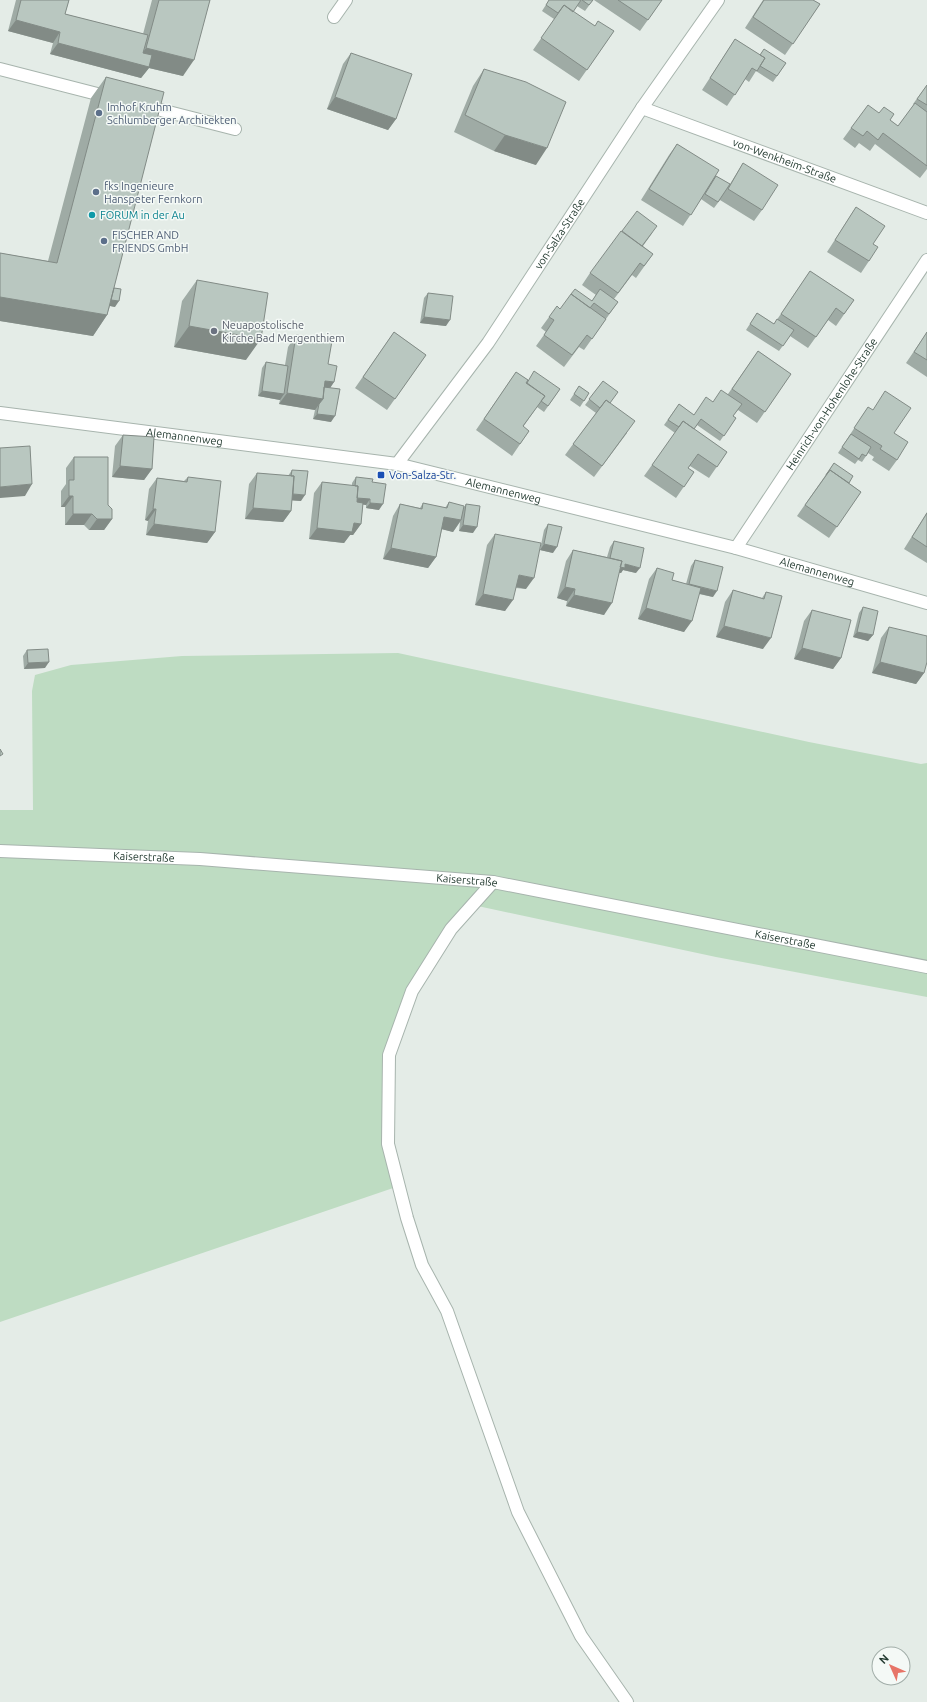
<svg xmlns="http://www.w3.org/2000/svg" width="927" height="1702" font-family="Ubuntu,sans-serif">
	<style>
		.green { fill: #bedcc2 }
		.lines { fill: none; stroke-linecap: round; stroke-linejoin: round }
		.lane-casing { stroke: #a7b4ad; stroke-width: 14 }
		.street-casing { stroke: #a7b4ad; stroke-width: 14 }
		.lane { stroke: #fff; stroke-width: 12 }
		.street { stroke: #fff; stroke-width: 12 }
		.wall { fill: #9faba5 }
		.shaded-wall { fill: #828b86 }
		.building { fill: #b9c7c0; stroke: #828b86 }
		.service-dot { fill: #5c6f8a; stroke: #f4f9f6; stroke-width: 1.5 }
		.culture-dot { fill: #0f9aa8; stroke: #f4f9f6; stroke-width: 1.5 }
		.worship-dot { fill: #6b7280; stroke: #f4f9f6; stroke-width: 1.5 }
		.transit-dot { fill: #1a4fb4; stroke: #f4f9f6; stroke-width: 1.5 }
		.labels { text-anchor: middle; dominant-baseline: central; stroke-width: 3; stroke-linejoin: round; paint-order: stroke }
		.service-label { font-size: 11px; fill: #4e5e75; stroke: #f4f9f6; text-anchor: start }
		.street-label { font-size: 11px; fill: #253c32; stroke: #f4f9f6 }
		.culture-label { font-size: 11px; fill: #0d838f; stroke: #f4f9f6; text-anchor: start }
		.worship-label { font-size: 11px; fill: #5b616d; stroke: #f4f9f6; text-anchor: start }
		.transit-label { font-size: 11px; fill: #164399; stroke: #f4f9f6; text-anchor: start }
	</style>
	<rect width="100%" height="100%" fill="#e4ece7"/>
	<path class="green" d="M398,653L809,742L921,764L927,763V997L716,957L473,905L412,991L389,1055L388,1144L399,1186L0,1322V810H33L32,691L35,675L71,665L182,656Z"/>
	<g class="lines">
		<defs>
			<path id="lane" d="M0,69L109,97
				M145,106L235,129
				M493,882L451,929L412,991L389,1055L388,1144L407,1218L422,1265L447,1311L518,1512L581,1636L627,1702"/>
			<g id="street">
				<path d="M334,17L346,0"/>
				<path id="s1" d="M642,108L927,213"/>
				<path id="s2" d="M0,413L397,464L736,548L927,603"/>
				<path id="s3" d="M397,464L488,343L642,108L718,0"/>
				<path id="s4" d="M736,548L927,260"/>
				<path id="s5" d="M0,851L200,859L493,882L927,967"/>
			</g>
		</defs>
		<use href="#lane" class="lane-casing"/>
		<use href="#street" class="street-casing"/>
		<use href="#lane" class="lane"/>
		<use href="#street" class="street"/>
	</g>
	<path class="wall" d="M16,0H69L65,14L143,34L152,0H210L183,76L149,68L141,78L50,54L53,43L8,31Z
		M549,0H593L585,11L577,6L573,12L595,26L614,31L579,81L533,50L556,17L554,19L542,11Z
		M594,0H662L640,31Z
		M763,0H813L820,4L785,55L745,28Z
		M735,39L760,55L786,63L773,82L756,71L749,82L745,79L727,106L702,90Z
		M351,53L396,119L388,130L327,109L343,64Z
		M484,69L536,165L494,151L454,132L473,86Z
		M106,77L115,307L110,306L107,315L93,336L0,321V253L48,261L91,98Z
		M927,85V169L920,178L875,144L870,151L859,143L855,148L843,139L851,128L890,120L898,126L914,105L913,104Z
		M677,144L716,176L730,184L743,163L762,210L754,221L720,200L714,208L701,199L683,226L641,200L669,155Z
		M856,207L873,244L869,261L861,273L827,252Z
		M653,232L643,246L653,254L636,278L632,275L614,299L618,302L584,350L579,347L564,367L536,346L546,332L541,328L549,317L560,309L592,301L596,295L582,285L590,273Z
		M810,271L854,300L836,326L828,320L808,348L790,336L779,351L746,330L757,313L774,324Z
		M197,280L246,360L174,347L182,301Z
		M428,293L446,326L420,323L424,298Z
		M394,332L426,355L387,410L355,388Z
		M927,332V377L906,363Z
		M296,335L328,364L334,382L330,388L331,422L313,419L315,410L279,404L280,400L258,396L262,368L266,362L285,365L288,347Z
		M758,351L791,374L757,423L738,410L733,416L736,418L720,441L697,425L694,429L727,452L709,478L690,466L688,468L694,472L676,498L644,476L675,433L664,425L679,404L694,415L713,402L728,394Z
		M516,372L528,380L560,389L544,412L537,407L523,427L529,431L512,456L476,430Z
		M603,381L610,403L627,433L594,477L565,455L596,413L585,405Z
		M579,386L589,393L580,407L570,400Z
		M868,407L894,433L897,460L889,471L872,460L874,457L868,453L862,462L858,460L855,464L838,453Z
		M123,435L152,469L144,480L112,477L115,446Z
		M74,457L108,505L112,519L104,530H89L84,525H65V507H61V491L66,484V468Z
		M834,463L849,483L861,492L829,538L797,516Z
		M292,470L301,501L292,500L291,511L283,522L245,519L249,484L257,473L288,476Z
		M188,477L215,532L207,543L146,535L148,521L145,520L149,489L157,478L184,481Z
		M356,477L379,510L366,508V505L363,504L361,524L353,535H350L344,543L309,539L314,493L322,482L352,486V483Z
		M449,502L464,507L466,504L473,533L459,531L460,522L453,532L442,529L436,557L428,568L383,559L393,516L400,504L420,508L423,503L445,508Z
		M927,512V563L904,549Z
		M548,524L553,553L540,550L544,530Z
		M495,534L526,589L516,588L505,611L475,605L487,545Z
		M614,541L636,573L623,570L621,573H619L604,615L566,606L567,601L557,598L566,561L573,550L607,557L610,547Z
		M695,560L713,597L699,594L684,632L638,619L649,579L657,568L672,580L686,584L691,566Z
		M733,590L762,598L766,592L763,649L716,637L725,602Z
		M863,607L873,635L868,641L853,637L859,613Z
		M812,610L841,658L833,669L794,659L804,621Z
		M889,627L924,673L916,684L872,673L881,638Z
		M27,650L45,668L24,669L23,656Z"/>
	<path class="shaded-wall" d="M16,20L60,32L53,43L8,31Z
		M58,43L135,63L146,48L194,60L183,76L149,68L141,78L50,54Z
		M335,97L396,119L388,130L327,109Z
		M505,135L547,148L536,165L494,151Z
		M0,297L107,315L93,336L0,321Z
		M105,298L119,301L115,307L101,304Z
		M424,317L450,320L446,326L420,323Z
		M189,326L261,339L246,360L174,347Z
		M325,381L334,382L326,394L320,393Z
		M262,391L284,394L280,400L258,396Z
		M287,393L323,399L315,410L279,404Z
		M317,414L335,416L331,422L313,419Z
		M120,466L152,469L144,480L112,477Z
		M32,484L25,496L0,498V487Z
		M289,494L305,495L301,501L285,500Z
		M69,496H73L65,507H61Z
		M354,497L370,499L366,505L350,503Z
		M370,503L383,504L379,510L366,508Z
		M253,508L291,511L283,522L245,519Z
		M153,509H156L148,521L145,520Z
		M73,514H92L84,525H65Z
		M444,517L461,520L453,532L437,528Z
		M97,519H112L104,530H89Z
		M354,523L361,524L353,535H350L344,543L309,539L317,528Z
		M154,524L215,532L207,543L146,535Z
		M463,525L477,527L473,533L459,531Z
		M544,544L557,547L553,553L540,550Z
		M391,548L436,557L428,568L383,559Z
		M625,564L640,568L636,573L623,570L621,573L605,570Z
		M519,575L534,578L526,589L511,586Z
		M689,585L717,591L713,597L684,590Z
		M565,587L575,589L567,601L557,598Z
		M483,594L513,600L505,611L475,605Z
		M574,595L612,603L604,615L566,606Z
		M646,608L692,621L684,632L638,619Z
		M724,626L771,638L763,649L716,637Z
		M857,632L873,635L868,641L853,637Z
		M802,648L841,658L833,669L794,659Z
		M49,662L45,668L24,669L28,663Z
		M880,662L924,673L916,684L872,673Z"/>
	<path class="building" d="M21,0H69L65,14L148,35L143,53L152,55L149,67L58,43L60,32L16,20Z
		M159,0H210L194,60L146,48Z
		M549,0H581L573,12L564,5L558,13L546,5Z
		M582,0H593L589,5Z
		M618,0H662L648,20Z
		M764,0H813L820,4L793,44L753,17Z
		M564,5L595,26L598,21L614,31L587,70L541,38Z
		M735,39L765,58L757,71L752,68L735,95L710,78Z
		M764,49L786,63L777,76L760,66L765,58L760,55Z
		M351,53L412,74L396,119L335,97Z
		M484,69L526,82L566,102L547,148L505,135L465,115Z
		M106,77L164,92L107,315L0,297V253L57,263Z
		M927,85V105L917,99Z
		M915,103L927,112V166L883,133L878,140L867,131L863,136L851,128L868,105L879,113L884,107L894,114L890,120L898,126Z
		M677,144L719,170L691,215L649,189Z
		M743,163L778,185L762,210L728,189Z
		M716,176L730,184L718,202L705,194Z
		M856,207L885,226L873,244L878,247L869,261L835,240Z
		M637,211L657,226L642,246L622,231Z
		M621,231L653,254L644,266L640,263L618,293L590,273Z
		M810,271L854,300L844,314L836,308L816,337L781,314Z
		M197,280L268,293L261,339L189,326Z
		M114,288L121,289L119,301L111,300Z
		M575,289L592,301L600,289L618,302L609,314L594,303L590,308L571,294Z
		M428,293L453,296L450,320L424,317Z
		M571,294L606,319L592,339L587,335L572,355L544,335L554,320L549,317L557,306L560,309Z
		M757,313L774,324L777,319L794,330L783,346L750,324Z
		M394,332L426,355L395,399L363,377Z
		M927,332V360L914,352Z
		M296,335L332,341L328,364L337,366L334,382L325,381L323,399L287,393Z
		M758,351L791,374L765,412L732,389Z
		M266,362L288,366L284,394L262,391Z
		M534,371L560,389L548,406L541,401L545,396L527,383Z
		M516,372L528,380L526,383L545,396L523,426L529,431L520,444L484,419Z
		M603,381L618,392L610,403L606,400L600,408L589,399Z
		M579,386L589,393L584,401L574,394Z
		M324,387L340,389L335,416L317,414L319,404L323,399Z
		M721,390L742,404L733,416L736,418L724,436L701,419L694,429L683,421L679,427L668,420L679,404L694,415L706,397L713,402Z
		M885,391L911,408L894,433L908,442L897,460L880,449L882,446L854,428L868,407L873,410Z
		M606,400L635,421L602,466L573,444Z
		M683,421L727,452L717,467L698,454L688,468L694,472L684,487L652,465Z
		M851,434L871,447L866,456L862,454L859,459L842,447Z
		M123,435L154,437L152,469L120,466Z
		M30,446L32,484L0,487V448Z
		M74,457H108V505L112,509V519H97L92,514H73V496H69V480H74Z
		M834,463L853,476L849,483L830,470L826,475Z
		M292,470L308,471L305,495L293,494L294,476H291Z
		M830,470L861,492L837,527L805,505Z
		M257,473L294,476L291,511L253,508Z
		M188,477L221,481L215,532L154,524L156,509H153L157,478L187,482Z
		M356,477L373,479L372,482L386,484L383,504L370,503V499L357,498L358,486H355Z
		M322,482L358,486L357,502L363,503L361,524L354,523L352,532L317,528Z
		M449,502L464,506L461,520L444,517L436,557L391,548L400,504L422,509L423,503L447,508Z
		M466,504L480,506L477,527L463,525Z
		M927,513V547L912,537Z
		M548,524L562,527L557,547L544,544Z
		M495,534L541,543L534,578L519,575L513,600L483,594Z
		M614,541L644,548L640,568L625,564V568L620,567L622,561L610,558Z
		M573,550L622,561L612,603L574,595L575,589L565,587Z
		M695,560L723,567L717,591L689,584Z
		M657,568L674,573L672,580L701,588L692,621L646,608Z
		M733,590L764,599L766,592L782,596L771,638L724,626Z
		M863,607L878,611L873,635L857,632Z
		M812,610L851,620L841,658L802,648Z
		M889,627L927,636V662L924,673L880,662Z
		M48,649L49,662L28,663L27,650Z
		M0,749L3,754L0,756Z"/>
	<g class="service-dot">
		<circle cx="99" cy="113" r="4"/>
		<circle cx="96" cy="192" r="4"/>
		<circle cx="104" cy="241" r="4"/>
	</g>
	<circle class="culture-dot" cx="92" cy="215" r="4"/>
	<circle class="worship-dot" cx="214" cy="331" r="4"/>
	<rect class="transit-dot" x="377" y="471" width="8" height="8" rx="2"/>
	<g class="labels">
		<g class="service-label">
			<text x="107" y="107">Imhof Kruhm<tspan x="107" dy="13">Schlumberger Architekten</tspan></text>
			<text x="104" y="186">fks Ingenieure<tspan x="104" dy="13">Hanspeter Fernkorn</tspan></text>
			<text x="112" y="235">FISCHER AND<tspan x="112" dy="13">FRIENDS GmbH</tspan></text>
		</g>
		<g class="street-label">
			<text stroke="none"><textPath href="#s1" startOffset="152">von-Wenkheim-Straße</textPath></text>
			<text stroke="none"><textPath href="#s3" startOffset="282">von-Salza-Straße</textPath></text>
			<text stroke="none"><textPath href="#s4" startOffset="173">Heinrich-von-Hohenlohe-Straße</textPath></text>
			<text stroke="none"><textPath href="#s2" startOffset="186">Alemannenweg</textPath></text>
			<text stroke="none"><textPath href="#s2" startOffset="510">Alemannenweg</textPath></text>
			<text stroke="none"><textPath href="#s2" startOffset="834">Alemannenweg</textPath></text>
			<text stroke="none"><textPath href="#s5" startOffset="144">Kaiserstraße</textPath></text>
			<text stroke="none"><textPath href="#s5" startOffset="468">Kaiserstraße</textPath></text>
			<text stroke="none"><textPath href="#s5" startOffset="792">Kaiserstraße</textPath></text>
		</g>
		<g class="culture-label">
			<text x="100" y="215">FORUM in der Au</text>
		</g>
		<g class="worship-label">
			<text x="222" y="325">Neuapostolische<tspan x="222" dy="13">Kirche Bad Mergenthiem</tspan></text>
		</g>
		<g class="transit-label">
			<text x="389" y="475">Von-Salza-Str.</text>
		</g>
	</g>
	<g transform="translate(891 1666) rotate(315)"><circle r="19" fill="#f4f9f6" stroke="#a1ada8"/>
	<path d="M0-3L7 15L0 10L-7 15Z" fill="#e77467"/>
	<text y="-6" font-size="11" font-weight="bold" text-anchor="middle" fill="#253c32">N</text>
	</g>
</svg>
